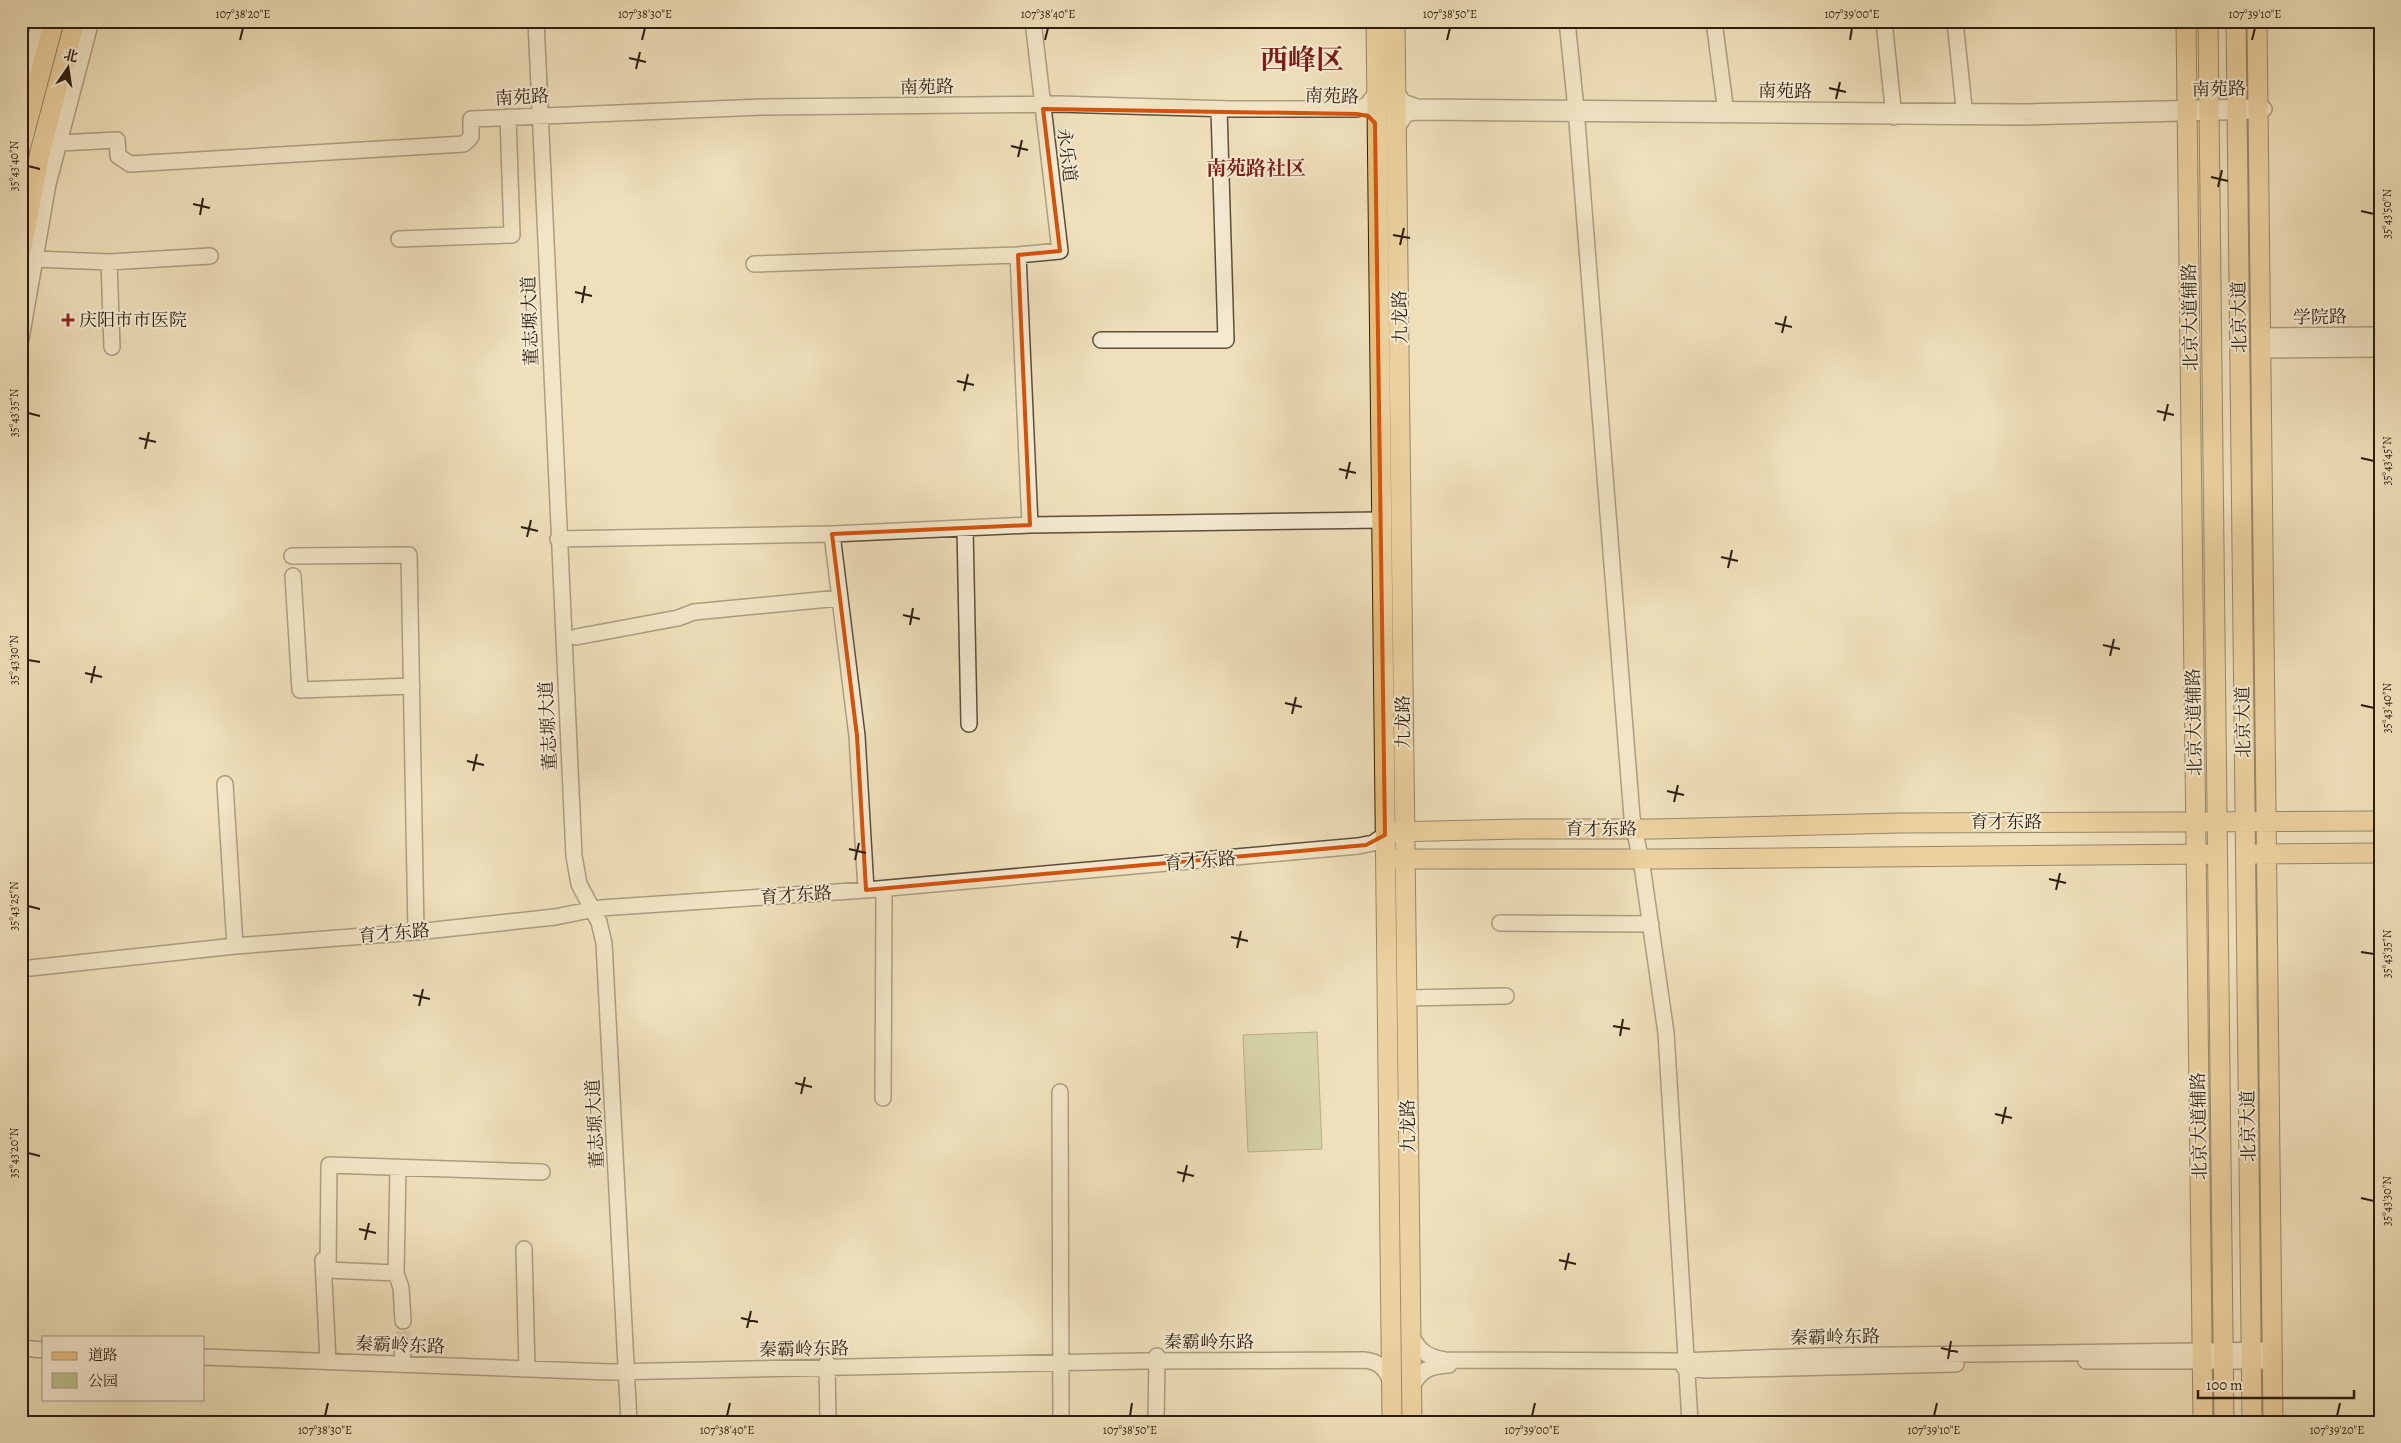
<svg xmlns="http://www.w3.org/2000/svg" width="2401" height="1443" font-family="Alegreya,'Noto Serif SC',serif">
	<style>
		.green { fill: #bbc28e; stroke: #74704e }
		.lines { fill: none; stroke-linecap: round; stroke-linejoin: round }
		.minor-tunnel { stroke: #c8b998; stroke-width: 15; stroke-dasharray: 15 8; stroke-linecap: butt }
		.minor-casing { stroke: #5d4e39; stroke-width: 18 }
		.major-casing { stroke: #2c1d0e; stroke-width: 21 }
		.minor { stroke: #f5ebd3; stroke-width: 15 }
		.major { stroke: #e8c07e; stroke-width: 19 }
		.marked { fill: none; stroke: #d5530c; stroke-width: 4; stroke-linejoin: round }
		.ticks { fill: none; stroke: #2c1d0e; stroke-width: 2 }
		.poi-dot { fill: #8f2418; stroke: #f5ebd3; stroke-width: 2 }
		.labels { text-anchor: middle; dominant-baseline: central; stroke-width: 4; stroke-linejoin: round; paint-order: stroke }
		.street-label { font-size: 18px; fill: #2c1d0e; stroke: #f5ebd3 }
		.poi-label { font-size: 18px; fill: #2c1d0e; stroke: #f5ebd3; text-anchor: start }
		.quarter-label { font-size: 20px; font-weight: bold; fill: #7a1f14; stroke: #f5ebd3 }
		.town-label { font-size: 28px; font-weight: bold; fill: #7a1f14; stroke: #f5ebd3 }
		.neatline { fill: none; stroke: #2c1d0e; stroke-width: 2 }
		.ticks-label { font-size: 12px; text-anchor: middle; fill: #2c1d0e }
	</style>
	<rect width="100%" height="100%" fill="#efe0bb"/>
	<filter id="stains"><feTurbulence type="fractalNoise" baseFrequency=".004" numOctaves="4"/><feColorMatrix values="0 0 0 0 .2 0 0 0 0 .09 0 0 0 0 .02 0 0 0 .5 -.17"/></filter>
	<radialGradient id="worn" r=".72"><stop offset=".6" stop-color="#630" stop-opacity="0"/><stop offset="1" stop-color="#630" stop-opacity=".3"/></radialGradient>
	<path class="green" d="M1317,1032L1322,1149L1248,1152L1243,1035Z"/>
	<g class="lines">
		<path class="minor-tunnel" d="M403,1346V1321"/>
		<defs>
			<path id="minor" d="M536,21L574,856L579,884L599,922L604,943L629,1422
				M1567,21L1576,109L1632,817L1643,872L1666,1033L1690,1422
				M1714,21L1726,113
				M1884,21L1894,117
				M1955,21L1965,117
				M1396,92L1403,102L1417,107L2021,112L2258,107L2264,109L2259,111L2021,117L1416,112L1406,114L1397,127
				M21,93L40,21
				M47,125L51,137L60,143L117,140L118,156L130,164L464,144L471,137V119L762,107L1057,104L1231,109H1357L1367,105L1377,92
				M399,239L512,235L508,117
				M1018,255L1030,525
				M35,259L109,262L210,256
				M109,262L112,347
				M754,264L1018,255L1060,251L1033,21
				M2261,336L2380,335
				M21,339L48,184L91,21
				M1101,340H1226L1219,109
				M2261,350L2380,349
				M965,528L969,724
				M832,534L857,736L866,890
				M558,539L832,534L1030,525L1381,520
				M292,556L409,555L416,932
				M293,576L300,690L412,686
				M576,637L678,618L694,612L840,598
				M225,784L235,946
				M1500,923L1651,924
				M21,969L235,946L416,932L555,917L600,908L866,890L1358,846L1373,843L1385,835
				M1406,998L1506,996
				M1060,1092L1061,1422
				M883,1098L884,895
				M398,1167L396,1273L401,1288L403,1321
				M524,1249L527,1369
				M323,1260L328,1361
				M396,1273L328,1270L329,1165L542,1172
				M1411,1335C1419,1351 1427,1357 1445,1360L1679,1361L1818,1356L2272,1350
				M21,1348L44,1350
				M204,1357L610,1372L1143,1361L1364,1360C1379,1361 1388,1370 1391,1384
				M2086,1361H2272
				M827,1363L828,1422
				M402,1364L403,1346
				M1684,1367L1705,1370L1956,1364
				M1411,1388C1420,1370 1429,1366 1449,1365
				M1156,1422L1157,1356"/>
			<path id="major" d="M1376,21L1392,1422
				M1395,21L1412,1422
				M2186,21L2203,1422
				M2208,21L2224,1422
				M2236,21L2252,1422
				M2257,21L2273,1422
				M21,146L54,21
				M21,252L40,152L75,21
				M1393,832L1518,829H1655L1899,823L2380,821
				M2256,854L2380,853
				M1394,859H1659L2209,854"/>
		</defs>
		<use href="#minor" class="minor-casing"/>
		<use href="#major" class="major-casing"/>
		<use href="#minor" class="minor"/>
		<use href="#major" class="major"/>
	</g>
	<path d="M0 0H2401V1443H0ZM1043,109L1357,114L1368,116L1375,123L1385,835L1366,845L866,890L857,736L832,534L1030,525L1018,255L1060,251Z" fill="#efe0bb" fill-opacity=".55" fill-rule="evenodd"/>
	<path class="marked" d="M1043,109L1357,114L1368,116L1375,123L1385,835L1366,845L866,890L857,736L832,534L1030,525L1018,255L1060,251Z"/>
	<path class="ticks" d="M240,40L243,28M642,40L645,28M1045,40L1048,28M1447,40L1450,28M1850,40L1852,28M2252,40L2255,28M629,58L646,62M636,69L640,52M1829,88L1846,92M1836,99L1840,82M1011,146L1028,150M1018,157L1022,140M28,166L40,169M2211,177L2228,181M2218,187L2222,170M193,204L210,208M2361,211L2374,214M200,215L203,198M1393,235L1410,238M1400,245L1404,228M575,292L592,296M582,303L585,286M1775,323L1792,327M1782,333L1786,316M957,381L974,385M964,391L968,374M2157,411L2174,415M28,413L40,416M2164,421L2168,404M139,438L156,442M145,449L149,432M2361,458L2374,461M1339,469L1356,473M1346,479L1350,462M521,527L538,531M527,537L531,520M1721,557L1738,561M1728,568L1732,550M903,615L920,619M910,625L913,608M2103,645L2120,649M2110,656L2114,639M28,660L40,662M85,673L102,677M91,683L95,666M1285,703L1302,707M2361,705L2374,708M1292,714L1296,697M467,761L484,765M473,771L477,754M1667,791L1684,795M1674,802L1678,785M849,849L866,853M855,860L859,843M2049,879L2066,883M2056,890L2060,873M28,906L40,909M1231,937L1248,941M1237,948L1241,931M2361,952L2374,954M413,995L430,999M419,1006L423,989M1613,1026L1630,1029M1620,1036L1623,1019M795,1083L812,1087M801,1094L805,1077M1995,1114L2012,1118M2002,1124L2006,1107M28,1153L40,1156M1177,1172L1194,1176M1183,1182L1187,1165M2361,1198L2374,1201M359,1229L376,1233M365,1240L369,1223M1559,1260L1576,1264M1565,1270L1569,1253M741,1318L758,1322M747,1328L751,1311M1941,1348L1958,1352M1948,1359L1951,1341M325,1416L328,1403M727,1416L730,1403M1130,1416L1132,1403M1532,1416L1535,1403M1934,1416L1937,1403M2337,1416L2340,1403"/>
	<path class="poi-dot" d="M65.5 312.5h5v5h5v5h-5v5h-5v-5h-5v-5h5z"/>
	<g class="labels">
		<g class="street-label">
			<text transform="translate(927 87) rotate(-1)">南苑路</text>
			<text transform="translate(2219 89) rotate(-1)">南苑路</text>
			<text transform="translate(1785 91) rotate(1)">南苑路</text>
			<text transform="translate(1332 96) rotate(2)">南苑路</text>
			<text transform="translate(522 97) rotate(-3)">南苑路</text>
			<text transform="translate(1067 155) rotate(83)">永乐道</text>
			<text transform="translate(1400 317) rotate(-91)">九龙路</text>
			<text transform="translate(2190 317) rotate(-91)">北京大道辅路</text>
			<text transform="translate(2239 317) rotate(-91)">北京大道</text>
			<text transform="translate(2320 317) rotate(-1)">学院路</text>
			<text transform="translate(530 321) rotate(-92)">董志塬大道</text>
			<text transform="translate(1403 722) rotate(-90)">九龙路</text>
			<text transform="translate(2194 722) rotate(-91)">北京大道辅路</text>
			<text transform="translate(2243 722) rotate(-91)">北京大道</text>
			<text transform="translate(548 726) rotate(-93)">董志塬大道</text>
			<text x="2006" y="822">育才东路</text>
			<text x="1601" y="829">育才东路</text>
			<text transform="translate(1200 861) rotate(-5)">育才东路</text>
			<text transform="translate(796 895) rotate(-4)">育才东路</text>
			<text transform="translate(394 933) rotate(-5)">育才东路</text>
			<text transform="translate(595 1124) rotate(-93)">董志塬大道</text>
			<text transform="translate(1408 1126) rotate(-91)">九龙路</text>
			<text transform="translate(2199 1126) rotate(-91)">北京大道辅路</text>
			<text transform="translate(2248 1126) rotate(-91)">北京大道</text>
			<text transform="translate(1835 1337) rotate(-1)">秦霸岭东路</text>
			<text x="1209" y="1342">秦霸岭东路</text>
			<text transform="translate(400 1345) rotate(2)">秦霸岭东路</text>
			<text transform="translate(804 1349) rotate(-1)">秦霸岭东路</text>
		</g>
		<g class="poi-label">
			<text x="79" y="320">庆阳市市医院</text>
		</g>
		<g class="quarter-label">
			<text x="1256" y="168">南苑路社区</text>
		</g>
		<g class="town-label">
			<text x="1302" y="60">西峰区</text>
		</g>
	</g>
	<rect width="2401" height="1443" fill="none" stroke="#efe0bb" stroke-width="55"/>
	<rect x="42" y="1336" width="162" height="65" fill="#f5ebd3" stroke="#a59984"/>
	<rect x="52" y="1352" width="25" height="8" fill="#e8c07e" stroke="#a59984"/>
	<text x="88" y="1360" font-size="15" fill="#2c1d0e">道路</text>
	<rect x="52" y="1373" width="25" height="15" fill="#bbc28e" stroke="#a59984"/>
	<text x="88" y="1386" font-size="15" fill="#2c1d0e">公园</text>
	<g transform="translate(68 68) rotate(13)" stroke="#f5ebd3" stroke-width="4" paint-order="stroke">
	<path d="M0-4L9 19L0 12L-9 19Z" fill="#2c1d0e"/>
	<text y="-8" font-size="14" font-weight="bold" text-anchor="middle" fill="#2c1d0e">北</text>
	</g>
	<path d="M2198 1390v8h156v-8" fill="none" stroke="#2c1d0e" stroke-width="2.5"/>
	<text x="2206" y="1390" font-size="15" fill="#2c1d0e" stroke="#f5ebd3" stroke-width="4" paint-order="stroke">100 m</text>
	<rect x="28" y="28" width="2346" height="1388" class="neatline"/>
	<g class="ticks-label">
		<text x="243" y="18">107°38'20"E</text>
		<text x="645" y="18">107°38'30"E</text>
		<text x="1048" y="18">107°38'40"E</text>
		<text x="1450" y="18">107°38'50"E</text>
		<text x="1852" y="18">107°39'00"E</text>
		<text x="2255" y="18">107°39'10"E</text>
		<text transform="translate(14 166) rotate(-90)" y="4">35°43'40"N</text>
		<text transform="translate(2387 214) rotate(-90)" y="4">35°43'50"N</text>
		<text transform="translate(14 413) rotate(-90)" y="4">35°43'35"N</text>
		<text transform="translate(2387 461) rotate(-90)" y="4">35°43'45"N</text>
		<text transform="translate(14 660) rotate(-90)" y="4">35°43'30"N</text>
		<text transform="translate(2387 708) rotate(-90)" y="4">35°43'40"N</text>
		<text transform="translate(14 906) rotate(-90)" y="4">35°43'25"N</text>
		<text transform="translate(2387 954) rotate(-90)" y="4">35°43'35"N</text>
		<text transform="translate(14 1153) rotate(-90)" y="4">35°43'20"N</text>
		<text transform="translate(2387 1201) rotate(-90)" y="4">35°43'30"N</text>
		<text x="325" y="1434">107°38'30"E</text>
		<text x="727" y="1434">107°38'40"E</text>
		<text x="1130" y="1434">107°38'50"E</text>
		<text x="1532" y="1434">107°39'00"E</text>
		<text x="1934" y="1434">107°39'10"E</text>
		<text x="2337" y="1434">107°39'20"E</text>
	</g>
	<rect width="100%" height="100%" filter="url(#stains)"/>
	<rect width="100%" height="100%" fill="url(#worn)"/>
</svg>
